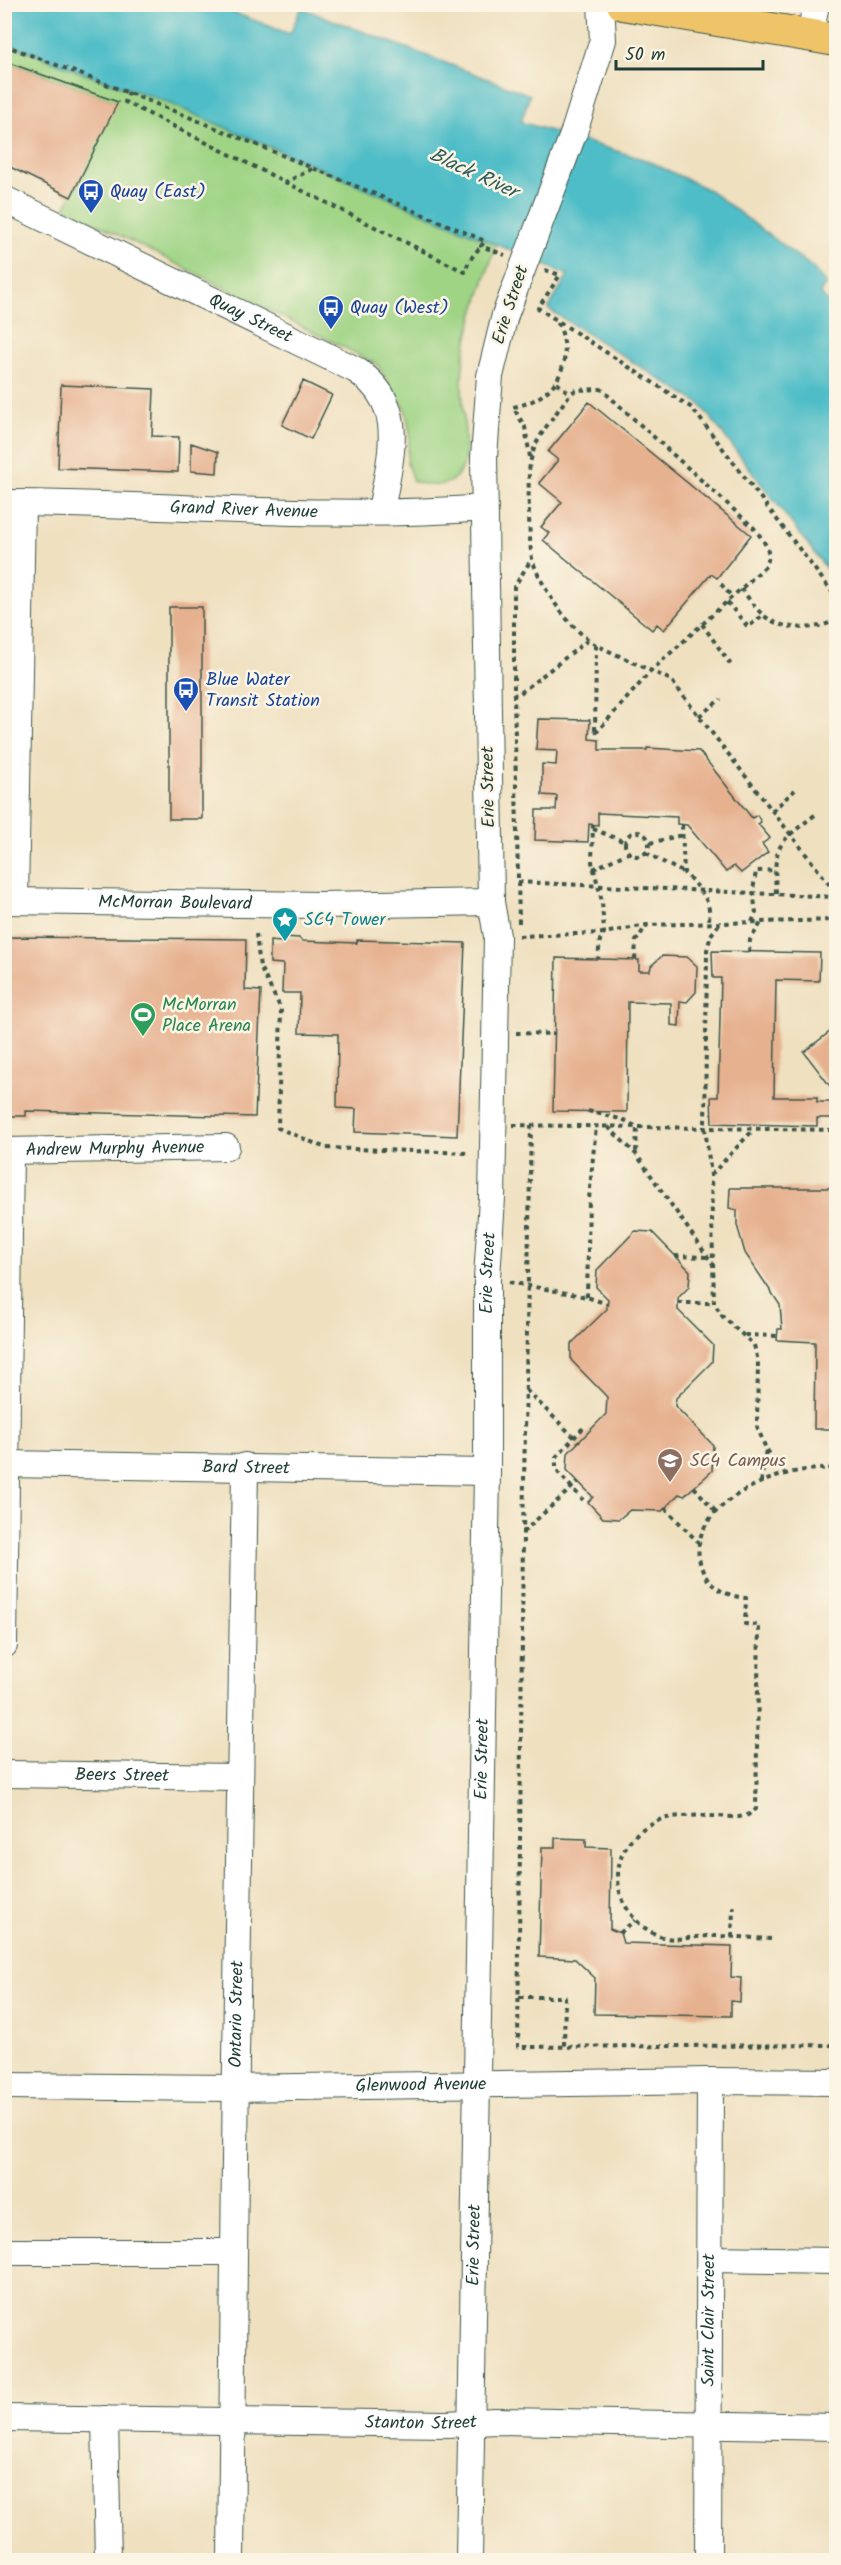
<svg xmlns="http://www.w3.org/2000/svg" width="841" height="2565" font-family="Kalam,sans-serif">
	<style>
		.green { fill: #9fd485; stroke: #5f885c; stroke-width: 1.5 }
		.water { fill: #4fbdc7; stroke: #377d7e; stroke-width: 1.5 }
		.building { fill: #e6b18f }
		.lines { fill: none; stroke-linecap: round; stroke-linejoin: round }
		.minor-casing { stroke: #3e5549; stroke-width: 28 }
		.major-casing { stroke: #3e5549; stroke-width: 34 }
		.path { stroke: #3e5549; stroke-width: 4; stroke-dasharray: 4.5 4.5; stroke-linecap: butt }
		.minor { stroke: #fff; stroke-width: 26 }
		.major { stroke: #efc469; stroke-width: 32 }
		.minor-bridge-casing { stroke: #3e5549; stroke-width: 28; stroke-linecap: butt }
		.minor-bridge { stroke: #fff; stroke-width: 26 }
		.labels { text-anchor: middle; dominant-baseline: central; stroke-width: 5; stroke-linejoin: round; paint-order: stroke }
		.transit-label { font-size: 18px; fill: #164399; stroke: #fcf5e5; text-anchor: start }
		.street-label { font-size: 18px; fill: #1f3d34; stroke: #fcf5e5 }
		.culture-label { font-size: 18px; fill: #0d838f; stroke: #fcf5e5; text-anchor: start }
		.leisure-label { font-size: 18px; fill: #27864d; stroke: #fcf5e5; text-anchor: start }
		.education-label { font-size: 18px; fill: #785e54; stroke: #fcf5e5; text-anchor: start }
		.water-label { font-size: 20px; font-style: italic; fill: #2b5d59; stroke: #fcf5e5 }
	</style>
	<rect width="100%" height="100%" fill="#fcf5e5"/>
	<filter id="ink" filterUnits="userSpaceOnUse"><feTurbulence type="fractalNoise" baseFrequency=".0167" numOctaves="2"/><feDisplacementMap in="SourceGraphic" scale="12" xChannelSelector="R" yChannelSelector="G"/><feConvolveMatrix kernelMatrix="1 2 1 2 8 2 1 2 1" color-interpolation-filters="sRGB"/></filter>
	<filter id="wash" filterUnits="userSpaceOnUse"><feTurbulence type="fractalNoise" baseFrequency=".008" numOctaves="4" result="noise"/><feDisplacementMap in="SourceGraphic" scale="24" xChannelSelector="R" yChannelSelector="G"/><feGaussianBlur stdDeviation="1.35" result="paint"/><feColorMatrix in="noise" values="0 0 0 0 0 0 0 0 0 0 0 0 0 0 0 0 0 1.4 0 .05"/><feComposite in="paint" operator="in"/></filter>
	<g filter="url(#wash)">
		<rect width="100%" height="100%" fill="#efe0c0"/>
		<path class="green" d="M4,42L83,73L159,99L496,244C483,288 464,332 462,378C461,397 469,453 463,466C453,489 433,488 413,481L407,463L410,432L405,408L377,364L65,208L117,102L5,61Z"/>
		<path class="water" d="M4,5H214L290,34L301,8L530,95L521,122L646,160L709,190L812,267L826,283L820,293L834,309L836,307V581L700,404L548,309L568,275L159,99L83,73L5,42Z"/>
		<g id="blocks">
			<path class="building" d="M4,61L118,102L71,197L4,164Z
				M303,381L332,395L311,439L282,425Z
				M61,385L154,389L152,436L179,437L178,472L58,468Z
				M589,402L751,535L717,578L711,574L664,630L657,624L652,630L543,540L549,533L541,527L562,502L539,483L558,460L548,452Z
				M191,443L218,452L217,473L191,471Z
				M169,607H202V819H169Z
				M538,719L590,720L589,739L599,740V750H647V748L699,751L752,818L757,815L761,822L758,824L770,838L762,844L768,852L741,873L734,866L726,872L687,825L677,824V817L598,813V825L589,824L588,842L535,840L536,810H556L557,796L542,795V764L556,765L557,751L536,750Z
				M4,937L246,939L245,990L261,991L255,1117L26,1111V1116H4Z
				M284,937L299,938L302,941L357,943V940L465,943L457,1136L355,1132L356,1109L337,1108L338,1034L299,1033L300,993H282L283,964L270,963V941L281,942Z
				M712,951L820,953L819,981L776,980L774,1097H817V1102H836V1118H817V1126L712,1123L711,1097H718L721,978H713Z
				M662,956L687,957L697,966L696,992L687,1002L680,1001L679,1026L671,1025V1003L628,1002L627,1112L553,1111L556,958L639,960V971H650L651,966Z
				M836,1027V1094L804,1052Z
				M730,1188H836V1429H814L815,1342L777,1340L778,1329H782L780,1305L745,1253L737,1225V1210L729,1208Z
				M635,1231L652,1232L690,1271L689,1287L678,1298V1310L713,1345L712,1362L676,1398L675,1406L713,1445L712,1471L684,1496L679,1494L662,1511L630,1510L619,1519L603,1518L588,1502L593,1497L567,1470L568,1453L606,1414L607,1397L571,1360V1344L607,1309L608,1299L596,1287L597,1270Z
				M555,1838L586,1839V1847L611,1848L610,1929L620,1933L623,1943L732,1946L731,1977L741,1978L740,2002L731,2001V2016L594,2014L595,1978L575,1959L539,1957L542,1847H555Z"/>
		</g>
	</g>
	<g filter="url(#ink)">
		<use href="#blocks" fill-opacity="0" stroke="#3e5549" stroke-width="1.5"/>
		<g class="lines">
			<defs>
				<g id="minor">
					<path d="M810,36L816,4"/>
					<path d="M574,132L603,40L601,4"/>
					<path id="s1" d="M4,199L356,370C410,406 389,458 381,512"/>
					<path id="s2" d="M4,503C165,503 324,521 484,508"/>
					<path id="s3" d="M4,901L320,905L491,902"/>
					<path d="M15,901L22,503"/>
					<path id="s4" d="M4,1151L226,1147"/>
					<path id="s5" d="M4,1464L487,1472"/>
					<path d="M4,1645L10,1151"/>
					<path id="s6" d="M4,1774L240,1777"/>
					<path id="s7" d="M4,2086L235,2088L710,2081L836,2082"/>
					<path d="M4,2252H234"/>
					<path d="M710,2259L836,2261"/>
					<path id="s8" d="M4,2418L447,2424L495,2421L836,2427"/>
					<path d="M105,2419L108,2560"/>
					<path id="s9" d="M231,2560L236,2059L245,1466"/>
					<path id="s10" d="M469,2560L487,1472V1278L492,1198L497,936L491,902L484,457L490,376L505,315"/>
					<path id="s11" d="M708,2560L710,2081"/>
				</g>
				<path id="major" d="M623,4L836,40"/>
			</defs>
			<use href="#minor" class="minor-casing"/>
			<use href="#major" class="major-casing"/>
			<path class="path" d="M4,45C167,106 326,173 485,241L481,246L505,255
				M129,92L125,102L465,272L469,261L481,246
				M284,183L314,168
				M545,270L560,275L538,308L692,408L836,597
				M557,383L570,394
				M530,457L525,427L513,407C557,399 577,361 557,321
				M721,584L732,597
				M741,589C748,597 755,608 763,615C782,631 815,631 836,620
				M727,602L748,627L763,615
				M702,624L731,665
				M596,645L595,734L652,670L766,566C773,551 763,540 754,528L601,389L576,390L570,394C559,410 545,426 536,444C532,453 529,465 529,475C528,486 529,554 533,562C545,593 568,627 596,645L671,680L836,893
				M512,695L519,694L588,640
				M699,716L721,699
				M772,811L795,790
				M593,824L592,862L602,901L604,933L600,940L598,959
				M682,825L684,873C699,887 714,902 708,924
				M593,829L625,842
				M625 844a12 12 0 1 1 24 0a12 12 0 1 1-24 0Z
				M650,843L682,835
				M646,853L684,873
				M593,869L628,853
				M518,882L836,897
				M776,893C773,843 778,844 816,814
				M752,922L756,913L753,891L756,871L775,870
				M519,923L514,694V587L531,560
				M719,924L711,935L707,950L705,1128L711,1175L714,1303L723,1317L754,1345L758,1361L757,1426L766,1449L761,1482
				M256,934L260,967L281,1009L278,1128L326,1148L469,1153
				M519,936L604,933L647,925L836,920
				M749,952L750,940L761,923
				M635,960L636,941L647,925
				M516,1033L555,1034
				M588,1111L624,1120L637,1127L636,1153
				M513,1125L836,1130
				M531,1125L523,1532L518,2047L836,2045
				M608,1127L636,1154L712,1263
				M711,1175L754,1129
				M675,1256L709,1257
				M509,1282L587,1297L607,1304
				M587,1297L589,1199L596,1126
				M678,1303H714
				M745,1335L777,1336
				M526,1390L579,1442
				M583,1428L556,1457V1470L583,1500
				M767,1450L785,1474
				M694,1487L716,1512
				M665,1508L698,1542
				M523,1532L578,1482
				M620,1933L635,1920
				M732,1937L733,1908H740
				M771,1939C751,1938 731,1936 711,1936C693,1936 674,1943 657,1935C606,1911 604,1843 657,1821C678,1812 716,1817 739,1817L748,1815L756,1809L759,1625L745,1624L746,1598C727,1596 709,1588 702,1569C683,1519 745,1484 786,1474C802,1469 820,1469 836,1468
				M519,1997H565L564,2046"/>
			<use href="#minor" class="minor"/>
			<use href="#major" class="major"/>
			<defs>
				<path id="minor-bridge" d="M505,315L574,132"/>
			</defs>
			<use href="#minor-bridge" class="minor-bridge-casing"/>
			<use href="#minor-bridge" class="minor-bridge"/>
		</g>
	</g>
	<defs>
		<symbol id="bus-pin" viewBox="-11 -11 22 30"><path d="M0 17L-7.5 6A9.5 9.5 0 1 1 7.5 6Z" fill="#1a4fb4" stroke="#fcf5e5"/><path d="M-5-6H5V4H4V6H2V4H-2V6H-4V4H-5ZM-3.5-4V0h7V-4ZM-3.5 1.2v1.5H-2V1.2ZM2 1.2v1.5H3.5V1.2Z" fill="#fff"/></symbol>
		<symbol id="sight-pin" viewBox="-11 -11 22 30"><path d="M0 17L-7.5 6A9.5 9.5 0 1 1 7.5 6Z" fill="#0f9aa8" stroke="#fcf5e5"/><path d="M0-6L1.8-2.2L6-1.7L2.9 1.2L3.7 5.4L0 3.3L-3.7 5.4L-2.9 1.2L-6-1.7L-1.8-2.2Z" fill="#fff"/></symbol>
		<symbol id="stadium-pin" viewBox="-11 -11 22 30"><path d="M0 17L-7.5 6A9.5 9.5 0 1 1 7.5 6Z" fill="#2e9e5b" stroke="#fcf5e5"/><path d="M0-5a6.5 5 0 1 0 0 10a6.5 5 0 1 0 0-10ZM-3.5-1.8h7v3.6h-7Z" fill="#fff"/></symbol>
		<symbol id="university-pin" viewBox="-11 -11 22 30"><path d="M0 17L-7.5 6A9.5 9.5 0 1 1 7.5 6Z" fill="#8d6e63" stroke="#fcf5e5"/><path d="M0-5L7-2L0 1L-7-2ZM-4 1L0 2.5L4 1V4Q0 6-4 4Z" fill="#fff"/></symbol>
	</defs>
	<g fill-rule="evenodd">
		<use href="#bus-pin" x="76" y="177" width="30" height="40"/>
		<use href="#bus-pin" x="316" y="293" width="30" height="40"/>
		<use href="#bus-pin" x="171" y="675" width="30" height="40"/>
		<use href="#sight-pin" x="270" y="905" width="30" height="40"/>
		<use href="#stadium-pin" x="128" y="1000" width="30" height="40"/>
		<use href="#university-pin" x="655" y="1446" width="30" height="40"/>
	</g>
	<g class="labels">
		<g class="transit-label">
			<text x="110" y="192">Quay (East)</text>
			<text x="350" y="308">Quay (West)</text>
			<text x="206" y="680">Blue Water<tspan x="206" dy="21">Transit Station</tspan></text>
		</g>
		<g class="street-label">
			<text transform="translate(511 305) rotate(-72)">Erie Street</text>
			<text stroke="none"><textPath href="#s1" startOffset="274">Quay Street</textPath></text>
			<text stroke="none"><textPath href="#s2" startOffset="240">Grand River Avenue</textPath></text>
			<text transform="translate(489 787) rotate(-91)">Erie Street</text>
			<text stroke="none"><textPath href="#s3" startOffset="171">McMorran Boulevard</textPath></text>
			<text stroke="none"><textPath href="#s4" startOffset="111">Andrew Murphy Avenue</textPath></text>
			<text stroke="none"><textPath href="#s10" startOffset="1287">Erie Street</textPath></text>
			<text stroke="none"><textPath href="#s5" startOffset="242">Bard Street</textPath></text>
			<text stroke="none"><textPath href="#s10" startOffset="801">Erie Street</textPath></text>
			<text stroke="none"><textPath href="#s6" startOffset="118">Beers Street</textPath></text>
			<text stroke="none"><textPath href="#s9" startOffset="546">Ontario Street</textPath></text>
			<text stroke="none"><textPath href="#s7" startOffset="417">Glenwood Avenue</textPath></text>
			<text stroke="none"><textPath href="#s10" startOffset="315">Erie Street</textPath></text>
			<text stroke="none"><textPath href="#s11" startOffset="240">Saint Clair Street</textPath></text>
			<text stroke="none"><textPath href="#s8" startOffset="417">Stanton Street</textPath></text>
		</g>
		<g class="culture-label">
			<text x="304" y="920">SC4 Tower</text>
		</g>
		<g class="leisure-label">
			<text x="162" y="1005">McMorran<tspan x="162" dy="21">Place Arena</tspan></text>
		</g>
		<g class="education-label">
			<text x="690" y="1461">SC4 Campus</text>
		</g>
		<g class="water-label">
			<text transform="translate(473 174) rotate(25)">Black River</text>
		</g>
	</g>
	<rect width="841" height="2565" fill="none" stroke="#fcf5e5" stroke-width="24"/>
	<path d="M616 60v9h147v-9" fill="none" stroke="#1f3d34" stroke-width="3"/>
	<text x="625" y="60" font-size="18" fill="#1f3d34" stroke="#fcf5e5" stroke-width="4.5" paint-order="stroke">50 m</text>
</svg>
